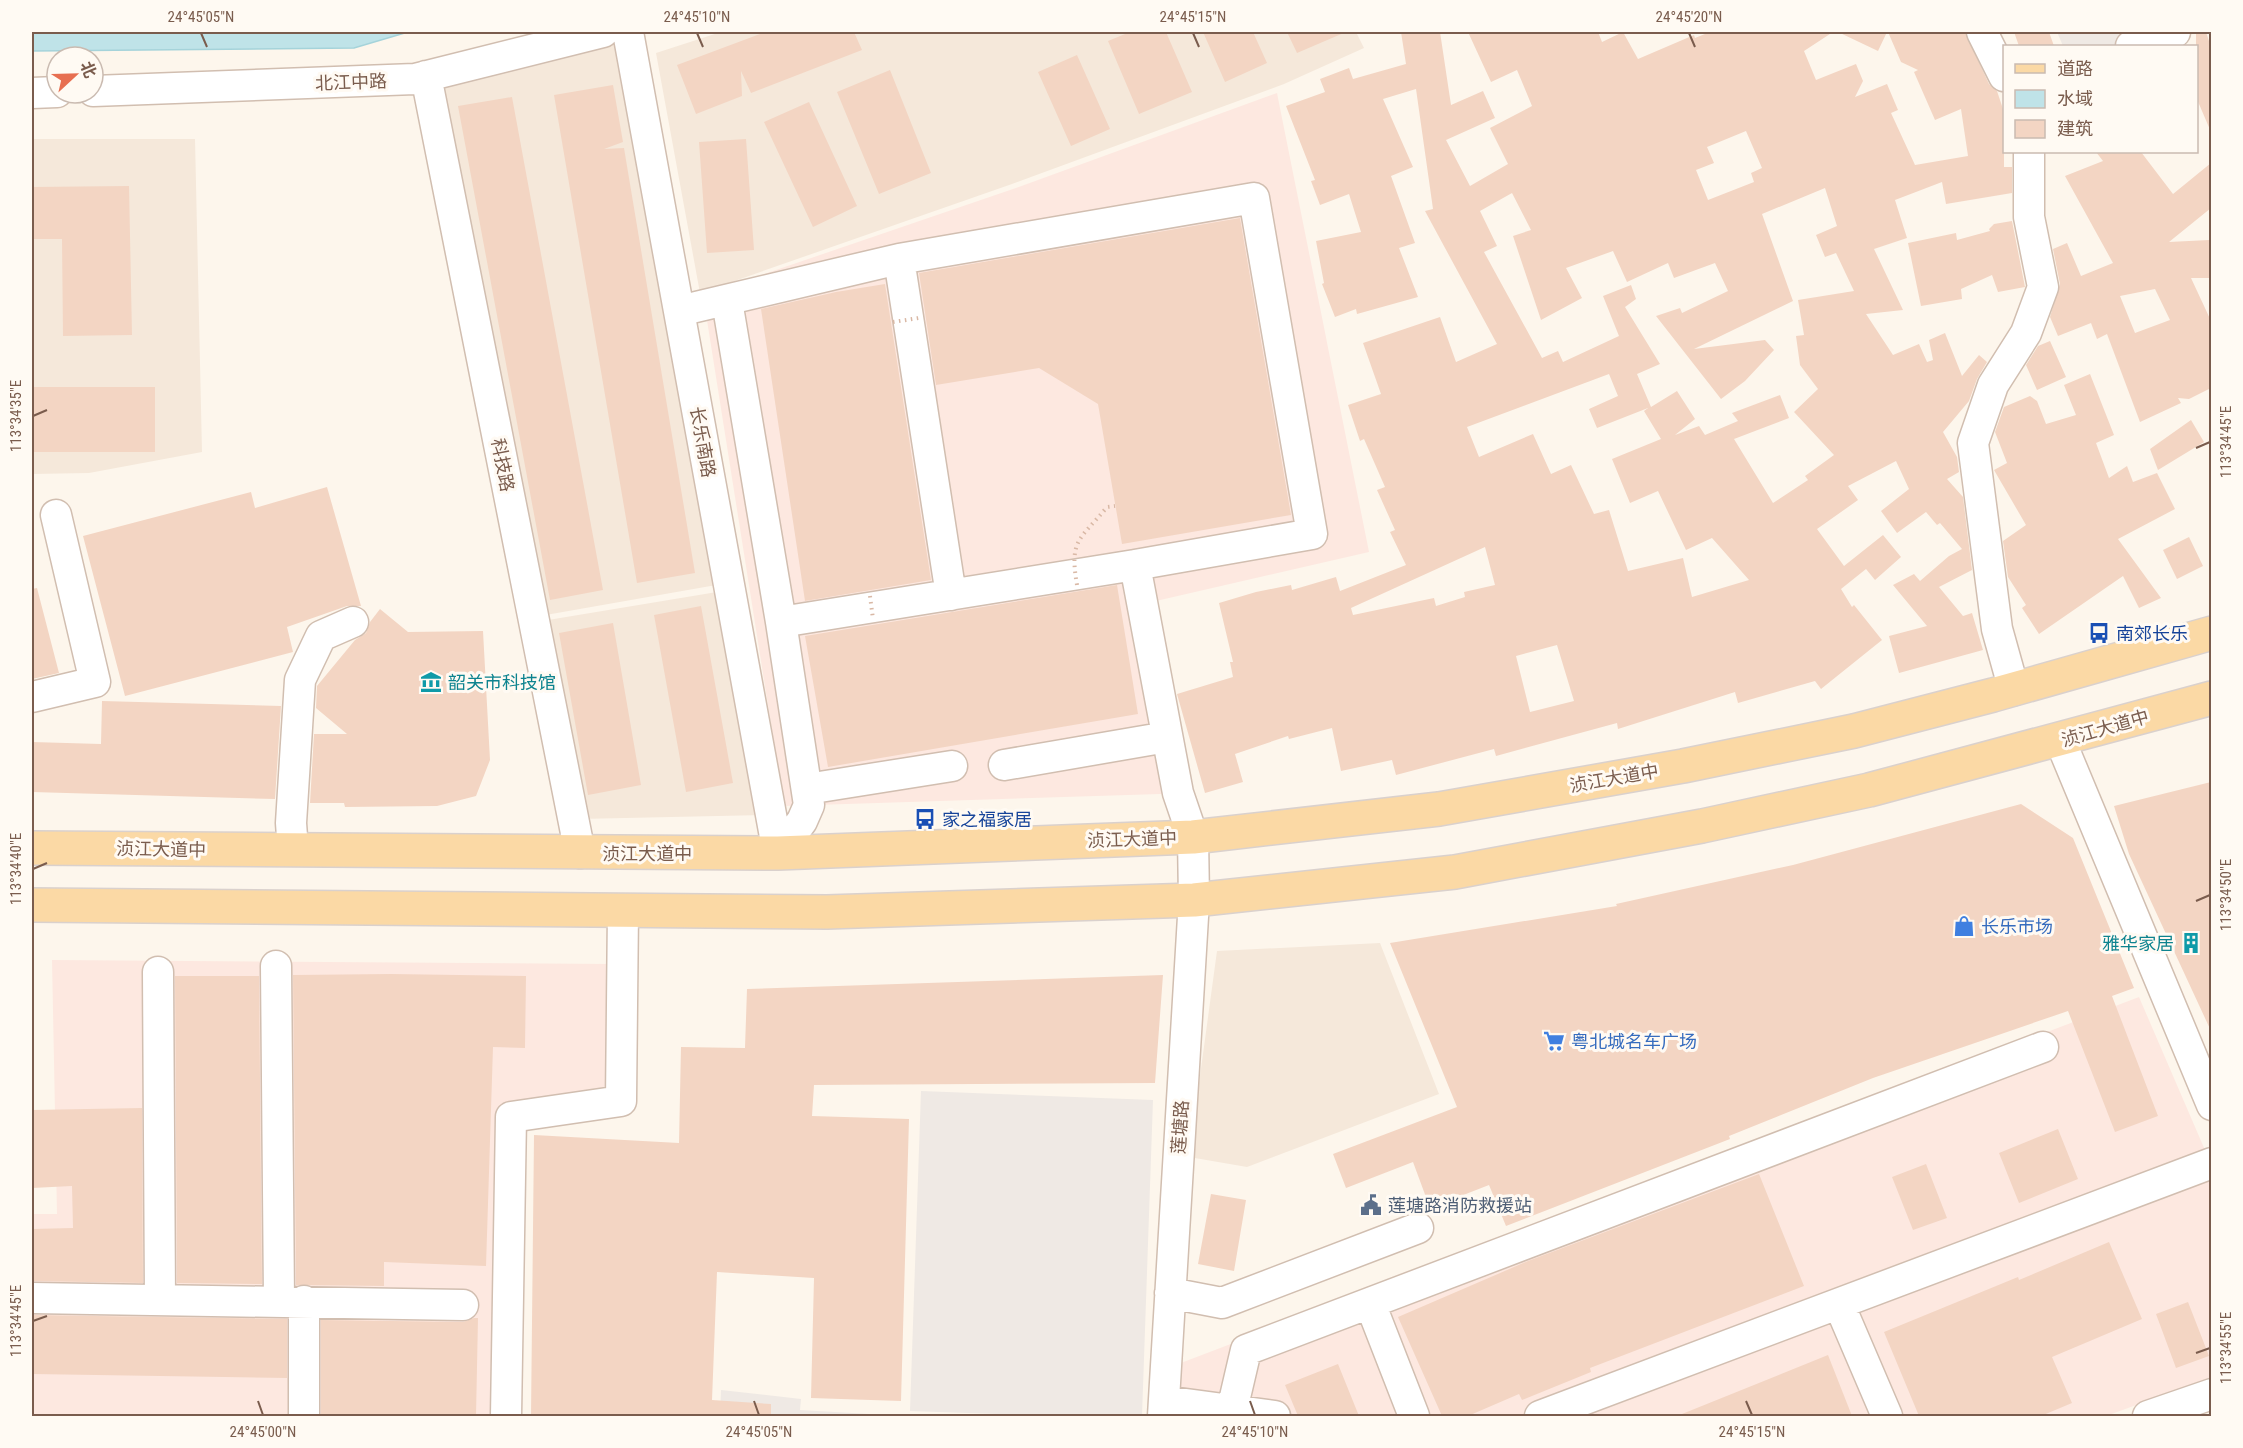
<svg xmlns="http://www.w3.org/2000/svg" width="2243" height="1448" font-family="'Roboto Condensed','Noto Sans SC',sans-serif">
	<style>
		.residential { fill: #f5e8da }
		.commercial { fill: #fde8e0 }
		.industrial { fill: #efe9e4 }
		.water { fill: #bfe3e8; stroke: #a5d3da; stroke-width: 1.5 }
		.building { fill: #f3d5c3; fill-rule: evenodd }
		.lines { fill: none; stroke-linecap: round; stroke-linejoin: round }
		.minor-casing { stroke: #d1beb0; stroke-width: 33 }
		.major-casing { stroke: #dad1cd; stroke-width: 36 }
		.minor { stroke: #fff; stroke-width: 30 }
		.major { stroke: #fbd9a5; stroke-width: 33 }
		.path-bridge { stroke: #d9b8a5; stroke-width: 4; stroke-dasharray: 1.5 4.5; stroke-linecap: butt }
		.ticks { fill: none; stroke: #7a5c4d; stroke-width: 2 }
		.labels { text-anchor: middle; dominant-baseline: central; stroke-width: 6; stroke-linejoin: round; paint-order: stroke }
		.street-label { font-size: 18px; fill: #7a5c4d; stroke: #fffaf3 }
		.transit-label { font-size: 18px; fill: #164399; stroke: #fffaf3; text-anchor: start }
		.culture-label { font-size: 18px; fill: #0d838f; stroke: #fffaf3; text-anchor: start }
		.shop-label { font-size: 18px; fill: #366cbe; stroke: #fffaf3; text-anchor: start }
		.service-label { font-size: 18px; fill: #4e5e75; stroke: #fffaf3; text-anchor: start }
		.neatline { fill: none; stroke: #7a5c4d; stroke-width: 2 }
		.ticks-label { font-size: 15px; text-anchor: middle; fill: #7a5c4d }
	</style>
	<rect width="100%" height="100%" fill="#fdf6ec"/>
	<path class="residential" d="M620,32L722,584L540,616L432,81Z
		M721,32H1356L1364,48L1284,84L1012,184L700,293L656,53Z
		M32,139H195L202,452L89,473L32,474Z
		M723,591L764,815L579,819L542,621Z
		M1380,943L1439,1094L1247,1167L1189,1157L1217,951Z"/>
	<path class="commercial" d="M1277,93L1369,552L1156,601L1192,793L784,806L703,295L1013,189Z
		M52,960L612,964L611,1090L502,1104L493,1416H32V1214H57Z
		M2139,997L2211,1164V1378L2106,1416H1172L1173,1366Z"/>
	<path class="industrial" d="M2057,32H2155L2112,46H2063Z
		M921,1091L1153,1100L1142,1416H1055L910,1411Z
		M721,1390L801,1399L800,1410L904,1416H720Z"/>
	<path class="water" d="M32,32H408L354,48L32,51Z"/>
	<path class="building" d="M765,32H854L862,50L751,93L741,71L742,96L696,114L677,65Z
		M1130,32H1166L1192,92L1139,114L1108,41Z
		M1203,32H1253L1267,63L1225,82Z
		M1287,32H1346L1297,53Z
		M1401,32H1440L1451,105L1483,91L1495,118L1446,140L1470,186L1508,164L1490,128L1532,106L1517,70L1491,82L1468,32H1598L1602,42L1623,32L1638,59L1694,35L1695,38L1710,32H1833L1804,51L1816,80L1856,64L1863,81L1855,97L1887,84L1898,110L1891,113L1915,165L1968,156L1961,109L1935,120L1914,72L1918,70L1901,62L1888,32H1965L1989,84L1997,91L2004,112V167H2012V193L1946,204L1942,182L1895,200L1907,238L1874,249L1903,310L1866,314L1893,355L1919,344L1927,362L1933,360L1929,340L1945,333L1962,376L1979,355L1987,362L1977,379L1969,401L1943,432L1957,457L1959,472L1947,479L1963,497L1972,570L1939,587L1963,616L1972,613L1983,650L1899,673L1889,636L1927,626L1893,585L1914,574L1920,581L1949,556L1962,549L1940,523L1937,525L1926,512L1897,533L1881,511L1909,489L1896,461L1848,486L1858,500L1817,529L1844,566L1883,535L1901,557L1875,580L1866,569L1841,589L1852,607L1854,605L1882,640L1821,689L1815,681L1738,703L1735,692L1618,729L1617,723L1496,756L1494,749L1396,775L1392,760L1341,771L1332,728L1289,739L1288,736L1235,754L1243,782L1205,793L1177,694L1233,677L1230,662H1233L1219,603L1256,592L1291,585L1292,590L1336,577L1340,591L1406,565L1390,532L1395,530L1377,490L1385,487L1364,439L1360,441L1348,405L1381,394L1363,343L1440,317L1456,362L1497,344L1425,211L1433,209L1416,89L1383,99L1413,167L1391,176L1415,243L1399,248L1418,297L1357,314L1356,309L1335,317L1322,284L1324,283L1316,241L1361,232L1349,194L1320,205L1311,181L1315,180L1286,106L1325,92L1320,79L1349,68L1353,79L1406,64ZM1746,131L1762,168L1751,173L1754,182L1708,200L1696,170L1714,163L1707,147ZM1825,188L1837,226L1816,235L1825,257L1836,253L1854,291L1798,300L1804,335L1796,336L1800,365L1818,389L1794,412L1834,455L1805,476L1808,480L1773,503L1734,439L1789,418L1780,395L1732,413L1738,421L1705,435L1699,426L1675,435L1695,419L1677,391L1651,407L1637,374L1660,364L1625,307L1636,299L1631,285L1603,296L1619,336L1563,362L1558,351L1542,358L1484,252L1497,246L1480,211L1512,193L1531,230L1513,236L1541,320L1582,298L1566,268L1613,251L1627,282L1668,263L1674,278L1715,263L1728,291L1682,313L1680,308L1656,316L1721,399L1745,381L1774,350L1765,340L1694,349L1793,301L1762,214ZM1609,374L1618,396L1589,409L1597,428L1648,408L1644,411L1661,439L1612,459L1630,503L1658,491L1686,550L1712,538L1749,580L1692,597L1683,558L1628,571L1609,510L1594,514L1571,465L1551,474L1533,434L1479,457L1467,427ZM1485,547L1495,585L1464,592L1465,597L1436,606L1434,598L1353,615L1351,608ZM1557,645L1574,701L1530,712L1516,656Z
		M1838,32H1887L1878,51Z
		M2014,32H2049L2054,46H2019Z
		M2196,32H2206L2211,47V132L2196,97Z
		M1077,55L1110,129L1071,146L1038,72Z
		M890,70L931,173L879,194L837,92Z
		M613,85L623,142L604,149L624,148L695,573L637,583L554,95Z
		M512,97L603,590L550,600L458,106Z
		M809,102L857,206L813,227L764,122Z
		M746,139L754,250L707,253L699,142Z
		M2096,152H2141L2173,194L2211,163V208L2169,242L2209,240L2210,278H2191L2211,321V388L2189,399L2178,398L2181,403L2140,422L2107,334L2097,339L2091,323L2058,336L2050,317L2060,284L2053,249L2067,243L2081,276L2113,263L2065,176L2103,161ZM2155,289L2170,320L2135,333L2120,296Z
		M129,186L132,335L63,336L62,239H32V187Z
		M1240,218L1291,515L1122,544L1098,404L1039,368L936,385L919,273Z
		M2012,221L2025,287L1998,292L1992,275L1961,289L1962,299L1921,306L1908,243L1956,233L1957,240L1990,231L1989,229L1994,224Z
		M885,284L931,580L805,601L761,309L836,292Z
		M2050,341L2066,377L2037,390L2026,365L2038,346Z
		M2090,374L2114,435L2096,443L2109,478L2127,466L2133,482L2157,473L2175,509L2118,539L2161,598L2139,608L2123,576L2039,634L2022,608L2026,605L2008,577L2003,541L2026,525L1994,470L2007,463L1995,432L2004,407L2030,396L2037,401L2046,424L2076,415L2064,385Z
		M32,387H155V452H32Z
		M2191,420L2204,442L2158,470L2150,449Z
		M327,487L361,606H347L287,627L293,652L125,696L83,536L251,492L255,508Z
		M2189,537L2203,566L2177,579L2163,550Z
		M1117,585L1138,714L828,767L805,636Z
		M37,588L59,673L32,679V589Z
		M701,606L733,783L686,792L654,615Z
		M380,609L408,632L483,631L490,760L476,796L437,806L345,807L344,803H310L314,734H347L316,708L317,686L355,640L366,633L370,622Z
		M613,623L641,785L588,795L559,633Z
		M102,701L281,706L275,799L32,792V742L101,744Z
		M2211,782V1031L2129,854L2114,806Z
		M2021,804L2073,838L2134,988L2112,996L2158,1116L2115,1132L2068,1011L1873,1078L1729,1136L1730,1139L1506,1226L1489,1185L1430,1208L1413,1162L1346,1188L1333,1154L1457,1107L1390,943L1617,906L1616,904L1793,865Z
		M391,974L526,976L525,1048L493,1047L486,1266L384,1262V1286L296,1285L293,975Z
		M1163,975L1155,1083L814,1085L812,1116L909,1119L901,1401L811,1398L814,1278L717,1272L712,1400L771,1404V1416H531L534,1135L679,1143L681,1047L745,1048L747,989Z
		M175,976H259L262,1284L177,1283Z
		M142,1108L143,1283L32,1281V1229L73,1228L72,1186L32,1188V1110Z
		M2058,1129L2078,1179L2019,1203L1999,1153Z
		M1926,1164L1947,1218L1913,1230L1892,1177Z
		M1759,1174L1804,1286L1590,1368L1591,1372L1522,1400L1519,1394L1468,1416H1442L1398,1317L1528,1261Z
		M1211,1194L1246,1200L1234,1271L1198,1264Z
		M2109,1242L2142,1319L2052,1357L2072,1403L2041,1416H1919L1884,1332L2018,1277L2019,1280Z
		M2188,1302L2209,1356L2176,1368L2156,1314Z
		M32,1315L287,1319V1378L32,1374Z
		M474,1318H478L476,1416H321V1320L463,1322Z
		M1828,1355L1852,1416H1677Z
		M1338,1364L1359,1416H1298L1285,1385Z"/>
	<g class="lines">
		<defs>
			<path id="minor" d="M628,32L778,853
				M1982,32L2004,76
				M2131,46L2175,32
				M426,76L580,853
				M93,91L415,79L603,32
				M32,93L57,92
				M899,259L951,595
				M727,301L781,622L809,805L802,821L778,853
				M679,311L899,259L1254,198L1312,534L1135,565L1178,793L1193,837L1194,900L1163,1416
				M781,622L1135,565
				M2014,690L1997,629L1973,443L1993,385L2026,333L2043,287L2029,217V152
				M32,697L95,682L56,515
				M2060,740L2212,1105
				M1004,765L1167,737
				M807,789L952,766
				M293,850L291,823L300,680L321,636L353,622
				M276,966L279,1300
				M158,972L160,1300
				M1170,1293L1222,1303L1418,1228
				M32,1298L463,1305
				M1370,1303L1414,1416
				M1839,1304L1887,1416
				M1164,1401L1275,1416
				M1232,1410L1246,1350L2043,1047
				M304,1416V1301
				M506,1416L511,1117L621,1101L623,910
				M1540,1416L2212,1163
				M2148,1416L2212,1394"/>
			<path id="major" d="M32,848L778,853L1193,837L1439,809L1683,766L1854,731L1993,695L2212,633
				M32,905L827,912L1194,900L1455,872L1702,826L1869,790L2212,698"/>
		</defs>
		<use href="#minor" class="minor-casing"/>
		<use href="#major" class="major-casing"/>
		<use href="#minor" class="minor"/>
		<use href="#major" class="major"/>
		<path class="path-bridge" d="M893,322L919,318
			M1077,585C1069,539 1080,540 1107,507L1115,506
			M870,596L873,619"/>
	</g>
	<path class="ticks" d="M201,33L207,47M697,33L703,47M1193,33L1199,47M1689,33L1695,47M33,416L47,410M2196,448L2210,442M33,869L47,863M2196,901L2210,895M33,1321L47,1316M2196,1353L2210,1348M258,1401L263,1415M754,1401L759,1415M1250,1401L1255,1415M1746,1401L1752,1415"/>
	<defs>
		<symbol id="bus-bare" viewBox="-9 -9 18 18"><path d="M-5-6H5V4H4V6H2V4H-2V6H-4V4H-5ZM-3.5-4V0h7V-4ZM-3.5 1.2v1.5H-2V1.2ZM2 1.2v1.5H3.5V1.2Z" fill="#1a4fb4" stroke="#fffaf3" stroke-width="2.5" paint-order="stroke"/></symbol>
		<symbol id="museum-bare" viewBox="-9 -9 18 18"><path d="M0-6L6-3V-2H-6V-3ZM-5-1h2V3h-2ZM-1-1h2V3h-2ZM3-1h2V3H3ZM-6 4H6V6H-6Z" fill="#0f9aa8" stroke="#fffaf3" stroke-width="2.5" paint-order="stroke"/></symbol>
		<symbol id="shop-bare" viewBox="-9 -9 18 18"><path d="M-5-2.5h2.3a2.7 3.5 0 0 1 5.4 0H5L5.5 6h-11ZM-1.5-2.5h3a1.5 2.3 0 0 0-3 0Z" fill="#3f7fe0" stroke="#fffaf3" stroke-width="2.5" paint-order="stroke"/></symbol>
		<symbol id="building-bare" viewBox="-9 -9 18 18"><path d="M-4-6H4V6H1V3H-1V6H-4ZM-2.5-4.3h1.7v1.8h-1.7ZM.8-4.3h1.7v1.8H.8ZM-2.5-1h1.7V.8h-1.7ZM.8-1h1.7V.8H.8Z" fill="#0f9aa8" stroke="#fffaf3" stroke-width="2.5" paint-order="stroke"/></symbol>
		<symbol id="supermarket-bare" viewBox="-9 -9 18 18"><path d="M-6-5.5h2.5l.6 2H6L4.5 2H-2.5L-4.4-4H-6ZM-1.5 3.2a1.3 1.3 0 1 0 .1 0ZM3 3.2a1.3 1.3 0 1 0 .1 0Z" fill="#3f7fe0" stroke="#fffaf3" stroke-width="2.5" paint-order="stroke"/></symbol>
		<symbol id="civic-bare" viewBox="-9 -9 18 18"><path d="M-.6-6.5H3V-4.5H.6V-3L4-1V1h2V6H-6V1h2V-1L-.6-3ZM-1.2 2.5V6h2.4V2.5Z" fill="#5c6f8a" stroke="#fffaf3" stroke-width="2.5" paint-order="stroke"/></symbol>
	</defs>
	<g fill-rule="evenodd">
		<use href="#bus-bare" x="2084" y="618" width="30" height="30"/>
		<use href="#museum-bare" x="416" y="667" width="30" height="30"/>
		<use href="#bus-bare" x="910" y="804" width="30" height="30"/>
		<use href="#shop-bare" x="1949" y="911" width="30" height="30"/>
		<use href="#building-bare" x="2176" y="928" width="30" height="30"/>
		<use href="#supermarket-bare" x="1539" y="1026" width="30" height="30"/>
		<use href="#civic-bare" x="1356" y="1190" width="30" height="30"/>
	</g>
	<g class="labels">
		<g class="street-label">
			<text transform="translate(351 82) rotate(-2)">北江中路</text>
			<text transform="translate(703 442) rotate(80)">长乐南路</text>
			<text transform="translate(503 465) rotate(79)">科技路</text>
			<text transform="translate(2105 728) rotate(-16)">浈江大道中</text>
			<text transform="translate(1614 778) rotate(-10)">浈江大道中</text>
			<text transform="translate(1132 839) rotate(-2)">浈江大道中</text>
			<text transform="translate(161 849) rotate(1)">浈江大道中</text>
			<text x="647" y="853">浈江大道中</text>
			<text transform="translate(1180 1127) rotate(-86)">莲塘路</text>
		</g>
		<g class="transit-label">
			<text x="2116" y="633">南郊长乐</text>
			<text x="942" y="819">家之福家居</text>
		</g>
		<g class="culture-label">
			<text x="448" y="682">韶关市科技馆</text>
			<text x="2174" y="943" text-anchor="end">雅华家居</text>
		</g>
		<g class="shop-label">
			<text x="1981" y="926">长乐市场</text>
			<text x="1571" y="1041">粤北城名车广场</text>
		</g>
		<g class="service-label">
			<text x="1388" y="1205">莲塘路消防救援站</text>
		</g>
	</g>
	<rect width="2243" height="1448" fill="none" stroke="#fffaf3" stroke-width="66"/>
	<rect x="2003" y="45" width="195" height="108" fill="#fffaf3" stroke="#cabbb1" stroke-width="1.5"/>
	<rect x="2015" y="64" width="30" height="9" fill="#fbd9a5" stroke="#cabbb1" stroke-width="1.5"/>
	<text x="2057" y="75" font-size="18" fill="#7a5c4d">道路</text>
	<rect x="2015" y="90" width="30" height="18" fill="#bfe3e8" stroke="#cabbb1" stroke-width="1.5"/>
	<text x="2057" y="105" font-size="18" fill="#7a5c4d">水域</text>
	<rect x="2015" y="120" width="30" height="18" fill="#f3d5c3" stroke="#cabbb1" stroke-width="1.5"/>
	<text x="2057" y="135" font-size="18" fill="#7a5c4d">建筑</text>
	<g transform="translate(75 75) rotate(68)"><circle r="28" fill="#fffaf3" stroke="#cabbb1" stroke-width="1.5"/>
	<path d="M0-4.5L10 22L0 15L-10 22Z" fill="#e76f51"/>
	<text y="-9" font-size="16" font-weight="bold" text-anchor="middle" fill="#7a5c4d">北</text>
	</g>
	<rect x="33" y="33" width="2177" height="1382" class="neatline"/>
	<g class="ticks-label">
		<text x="201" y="22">24°45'05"N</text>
		<text x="697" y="22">24°45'10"N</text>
		<text x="1193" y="22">24°45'15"N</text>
		<text x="1689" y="22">24°45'20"N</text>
		<text transform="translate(16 416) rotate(-90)" y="5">113°34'35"E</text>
		<text transform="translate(2226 442) rotate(-90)" y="5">113°34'45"E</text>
		<text transform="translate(16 869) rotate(-90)" y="5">113°34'40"E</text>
		<text transform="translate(2226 895) rotate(-90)" y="5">113°34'50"E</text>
		<text transform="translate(16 1321) rotate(-90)" y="5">113°34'45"E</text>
		<text transform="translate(2226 1348) rotate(-90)" y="5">113°34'55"E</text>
		<text x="263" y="1437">24°45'00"N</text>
		<text x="759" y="1437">24°45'05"N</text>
		<text x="1255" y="1437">24°45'10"N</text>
		<text x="1752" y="1437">24°45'15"N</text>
	</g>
</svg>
